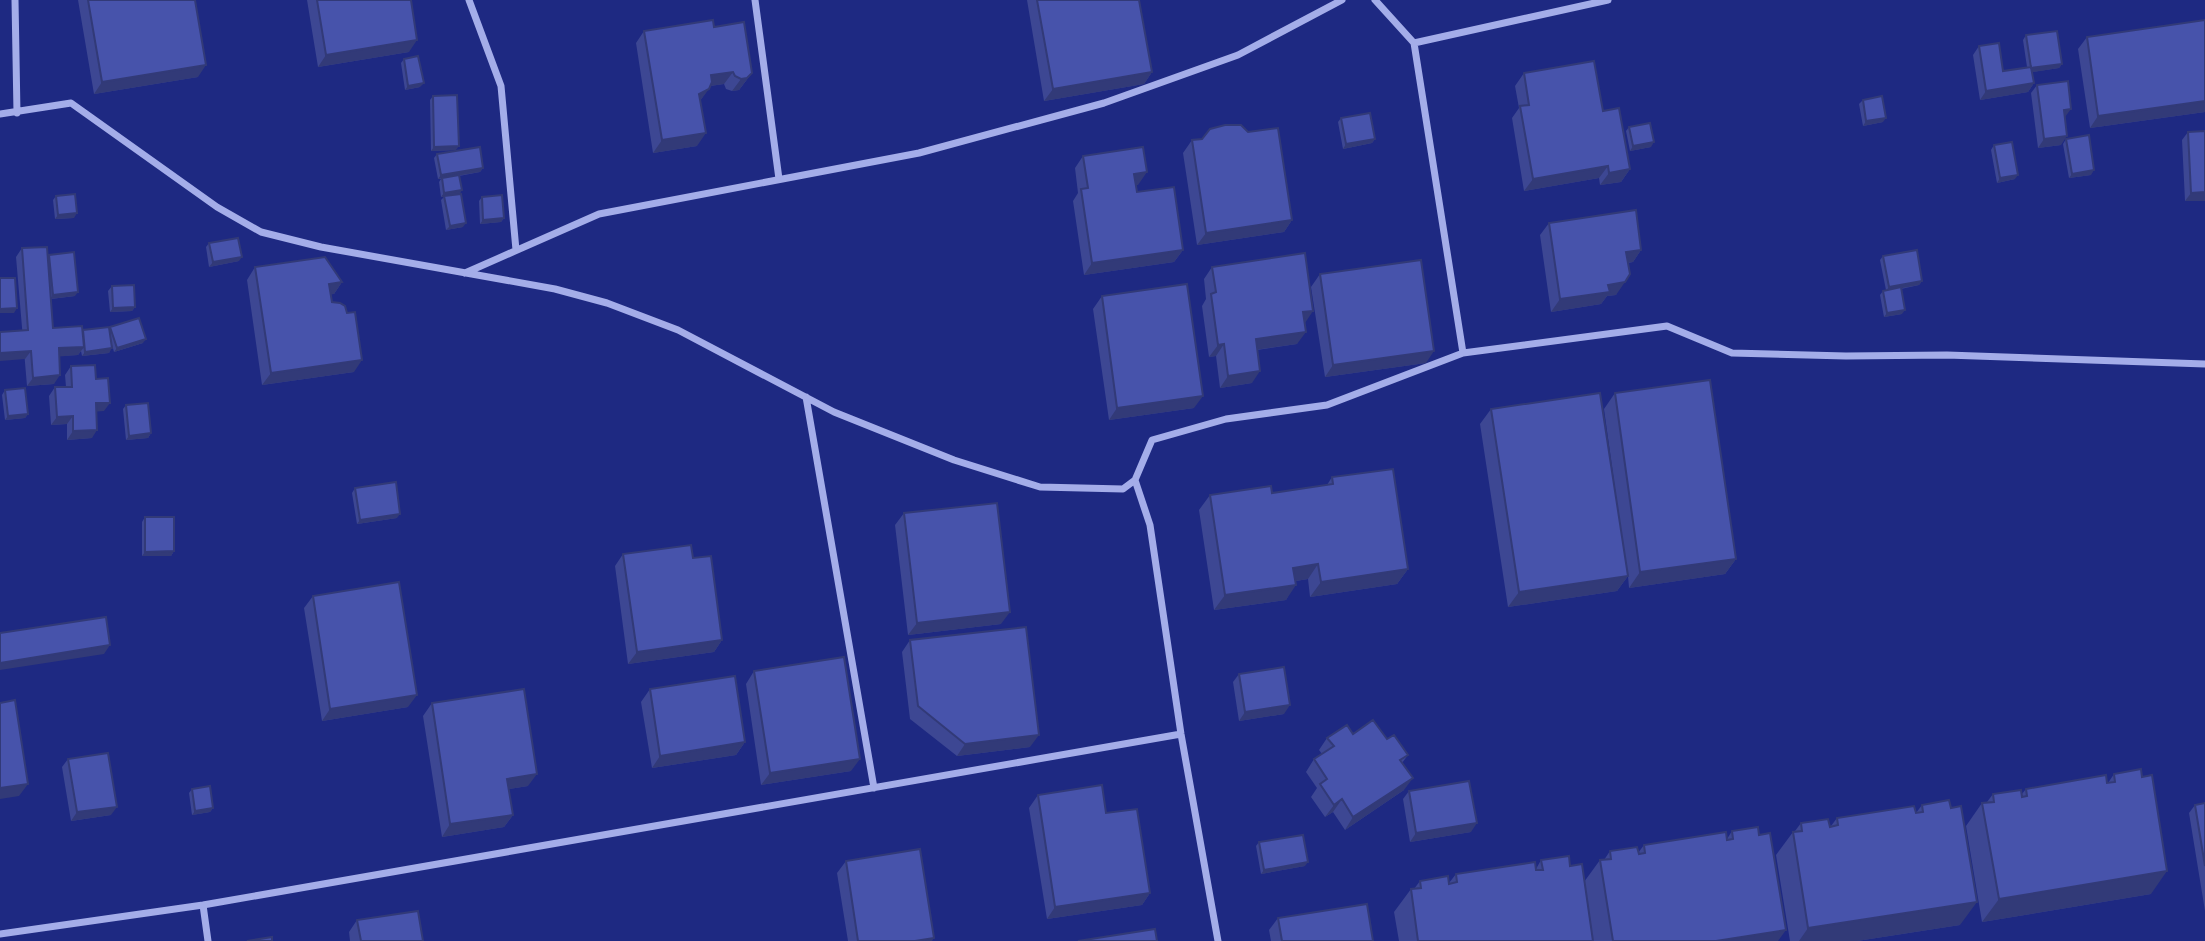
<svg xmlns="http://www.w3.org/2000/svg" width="2205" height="941" font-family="Ubuntu,sans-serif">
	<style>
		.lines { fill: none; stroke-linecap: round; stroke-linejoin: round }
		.minor { stroke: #a4ade9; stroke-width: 7 }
		.wall { fill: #3d4793 }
		.shaded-wall { fill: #323a78 }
		.building { fill: #4753ab; stroke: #323a78; stroke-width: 2 }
	</style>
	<rect width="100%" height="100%" fill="#1e2982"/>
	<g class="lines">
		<path class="minor" d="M15,0L17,113
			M469,0L501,86L516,250
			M755,0L779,179
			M1375,0L1414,43L1463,353
			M1414,43L1608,0
			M0,114L71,103L217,207L261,232L321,247L555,289L607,303L678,330L834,412L954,460L1040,487L1123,489L1135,480
			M465,273L599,214L919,153L1104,103L1238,55L1342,0
			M806,397L874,788
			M203,905L208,941
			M0,934L203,905L1181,734
			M1218,941L1181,734L1150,525L1135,480L1152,440L1226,419L1327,405L1463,353L1667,326L1732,353L1846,356L1947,355L2205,364"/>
	</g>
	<path class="wall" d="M78,0H195L198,77L94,94Z
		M307,0H411L409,52L318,67Z
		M1027,0H1139L1152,72L1144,84L1044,101Z
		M2205,20V112L2090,128L2078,49L2087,37Z
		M714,27L752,73L739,90L732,91L726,89L724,84L710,86L700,101L697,146L653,153L636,43L644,31Z
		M2026,35L2062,64L2059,68L2032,72L2034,83L2028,92L1980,100L1973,55L1979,46L2003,71L2027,67L2023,40Z
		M404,59L420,87L405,90L401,63Z
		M1524,73L1603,111L1630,169L1621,182L1600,185L1599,178L1524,191L1512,118L1519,108L1515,86Z
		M2037,85L2065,117L2061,145L2038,148L2031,93Z
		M433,96L456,150L431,151L430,100Z
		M1863,100L1883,122L1863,126L1859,104Z
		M1341,118L1375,139L1372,143L1343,149L1338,122Z
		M1629,127L1651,147L1630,151L1626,131Z
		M2188,132L2205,201H2185L2182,140Z
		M2066,139L2091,175L2069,178L2063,144Z
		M1192,140L1292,220L1284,232L1197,245L1183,153Z
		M1994,145L2015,179L1997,183L1991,150Z
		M437,154L483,168L480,172L459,176L462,190L459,194L463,227L446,230L441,200L444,197H441L439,182L441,179H438L434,158Z
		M1083,156L1138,185H1136L1137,192L1183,250L1174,262L1084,275L1073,201L1078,193L1075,168Z
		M56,196L74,218L55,219L53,200Z
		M482,197L504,218L501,222L480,224L479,201Z
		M1549,223L1641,250L1633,262L1628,263L1616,295L1607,296L1601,304L1551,312L1540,235Z
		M209,243L239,261L209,267L206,247Z
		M22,248L48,257L49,255L75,296L51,299L53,328L83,330L109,328L110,327L143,343L114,352L112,345L109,353L82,356L81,351L78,355L59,356L54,384L27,386L16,257Z
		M1883,256L1922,281L1919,285L1901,289L1902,314L1884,317L1880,295L1883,291L1886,290L1880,260Z
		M255,267L342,282L334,294H331L332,302L354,372L262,385L247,280Z
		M1212,267L1305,323L1297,344L1257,350L1252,383L1220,388L1216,356L1209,357L1202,306L1206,299L1204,279Z
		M1320,274L1426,363L1325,377L1311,287Z
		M112,286L135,307L132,311L110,312L108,291Z
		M1102,296L1194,408L1109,420L1093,309Z
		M71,366L96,379L104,411H96L92,438L67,440V424L51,425L49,396L55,387H66L65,375Z
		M5,390L28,414L25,418L5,420L2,395Z
		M1615,393L1736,559L1725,574L1629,588L1628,576L1617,591L1508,607L1480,424L1491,409L1619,517L1604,409Z
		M126,405L151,433L148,438L126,440L123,409Z
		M1332,477L1408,569L1397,584L1310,597L1308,579L1296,581L1286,600L1214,610L1199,510L1210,495L1272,493L1327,485Z
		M355,488L397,518L357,524L352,493Z
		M904,513L1001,624L908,635L895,525Z
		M145,517L174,551L171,556H142V522Z
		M623,554L693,558L722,640L714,652L628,664L615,566Z
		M313,596L408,707L322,721L304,608Z
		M910,640L1030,747L957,756L910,719L902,652Z
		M754,671L851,771L761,785L746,684Z
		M1239,674L1284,714L1239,721L1233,682Z
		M650,689L745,742L736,755L652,768L641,702Z
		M432,703L528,786L509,789L513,815L504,827L442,837L423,716Z
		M1353,734L1387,739L1408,755L1402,763L1404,790L1345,830L1333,812L1325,817L1311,797L1317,788L1306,772L1314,759L1322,754L1319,750L1327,738Z
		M68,759L111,815L71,821L62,767Z
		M2114,774L2151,894L1982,922L1966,826L1982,803L1987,802L1993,794L2021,795L2026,789L2108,783Z
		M192,789L213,808L210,812L192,815L189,793Z
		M1409,791L1471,832L1410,842L1403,799Z
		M1038,795L1106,813L1150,893L1142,905L1047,919L1029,808Z
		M2205,803V911L2189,813L2195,805Z
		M1922,805L1960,925L1857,941H1790L1776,855L1793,832L1795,831L1801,823L1831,826L1837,818L1916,813Z
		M1732,831L1778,941H1399L1394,912L1411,889H1414L1420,881L1449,883L1456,874L1536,869L1541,860L1570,866L1584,882L1600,860H1604L1610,851L1638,853L1644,845L1727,839Z
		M1259,842L1305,866L1261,874L1256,846Z
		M846,861L932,941H848L837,873Z
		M1278,918L1373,941H1271L1269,930Z
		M357,920L423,941H350L349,932Z"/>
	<path class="shaded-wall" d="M417,40L409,52L318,67L326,55Z
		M2062,64L2059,68L2028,73L2031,68Z
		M206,65L198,77L94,94L102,82Z
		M733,72L724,84L703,87L711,75Z
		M1152,72L1144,84L1044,101L1053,89Z
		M752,73L739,90L732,91L741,79Z
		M424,83L420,87L405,90L408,86Z
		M2034,83L2028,92L1980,100L1986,91Z
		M709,89L700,101L699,94Z
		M2205,101V112L2090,128L2098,116Z
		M2071,109L2065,117L2058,118L2064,110Z
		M1886,118L1883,122L1863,126L1866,121Z
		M706,133L697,146L653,153L662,140Z
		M2067,136L2061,145L2038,148L2044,139Z
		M1375,139L1372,143L1343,149L1346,144Z
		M1654,142L1651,147L1630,151L1633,146Z
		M459,146L456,150L431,151L434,147Z
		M1608,166L1599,178L1524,191L1533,179Z
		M483,168L480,172L438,179L441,175Z
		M1630,169L1621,182L1600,185L1609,173Z
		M2094,170L2091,175L2069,178L2072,174Z
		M1147,172L1138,185L1126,186L1134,174Z
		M2018,175L2015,179L1997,183L2000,178Z
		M462,190L459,195L441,197L444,193Z
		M2205,192V201H2185L2191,193Z
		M77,213L74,218L55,219L58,215Z
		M504,218L501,222L480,224L483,220Z
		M1292,220L1284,232L1197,245L1206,233Z
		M466,223L463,227L446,230L450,226Z
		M1183,250L1174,262L1084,275L1092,263Z
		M1641,250L1633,262L1618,264L1626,252Z
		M242,257L239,261L209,267L213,262Z
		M1922,281L1919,285L1886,291L1889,287Z
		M342,282L334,294L321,296L329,284Z
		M1625,282L1616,295L1607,296L1601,304L1551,312L1560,299L1608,285Z
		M78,292L75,296L50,299L53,295Z
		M135,307L132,311L110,312L113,308Z
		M17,308L14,313H0V309Z
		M1905,310L1902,314L1884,317L1887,313Z
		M1313,311L1305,323L1303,312Z
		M1306,332L1297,344L1247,351L1256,339Z
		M146,339L143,343L114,352L117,348Z
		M1224,344L1216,356L1209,357L1218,345Z
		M84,347L78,355L53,357L59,348Z
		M112,348L109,353L82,356L85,352Z
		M31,351L25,359L0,361V353Z
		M1434,351L1426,363L1325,377L1333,365Z
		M362,360L354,372L262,385L271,373Z
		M1260,371L1252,383L1220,388L1228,376Z
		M60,375L54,384L27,386L33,378Z
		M1203,396L1194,408L1109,420L1117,408Z
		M96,403H110L104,411L90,412Z
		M28,414L25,418L5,420L8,416Z
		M73,416L67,424L51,425L57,417Z
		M97,430L92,438L67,440L73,431Z
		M151,433L148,438L126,440L129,436Z
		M400,514L397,518L357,524L360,520Z
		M174,551L171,556H142L145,552Z
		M1736,559L1725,574L1629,588L1640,572Z
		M1318,564L1308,579L1283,583L1293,568Z
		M1408,569L1397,584L1310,597L1321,582Z
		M1628,576L1617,591L1508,607L1519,592Z
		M1296,585L1286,600L1214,610L1225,595Z
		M1010,612L1001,624L908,635L917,623Z
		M722,640L714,652L628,664L637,652Z
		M110,645L104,654L0,670V663Z
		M417,695L408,707L322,721L330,709Z
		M1290,705L1284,714L1239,721L1245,712Z
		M1039,735L1030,747L957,756L965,744Z
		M745,742L736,755L652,768L660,756Z
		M860,759L851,771L761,785L770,773Z
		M537,774L528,786L498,791L507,779Z
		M1413,778L1404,790L1345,830L1353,817Z
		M28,784L19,796L0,799V788Z
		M1342,799L1333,812L1325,817L1334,805Z
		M117,807L111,815L71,821L77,812Z
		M213,808L210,812L192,815L195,811Z
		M513,815L504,827L442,837L450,824Z
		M1477,823L1471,832L1410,842L1416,833Z
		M1308,862L1305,866L1261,874L1264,870Z
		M2167,871L2151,894L1982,922L1999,899Z
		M1150,893L1142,905L1047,919L1055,907Z
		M1977,902L1960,925L1857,941H1799L1808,928Z
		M1786,930L1778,941H1716Z
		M934,938L932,941H915Z"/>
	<path class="building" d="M88,0H195L206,65L102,82Z
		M317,0H411L417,40L326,55Z
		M1037,0H1139L1152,72L1053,89Z
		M713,20L714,27L744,22L752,73L747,78L741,79L735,76L733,72L711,75L712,82L709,89L699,94L706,133L662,140L644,31Z
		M2205,20V101L2098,116L2087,37Z
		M2057,31L2062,64L2031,68L2026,35Z
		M1999,43L2003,71L2031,67L2034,83L1986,91L1979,46Z
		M418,56L424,83L408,86L404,59Z
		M1594,61L1603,111L1619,108L1630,169L1609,173L1608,166L1533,179L1520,106L1529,105L1524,73Z
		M2068,81L2071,109L2064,110L2067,136L2044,139L2037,85Z
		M457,95L459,146L434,147L433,96Z
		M1882,96L1886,118L1866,121L1863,100Z
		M1370,113L1375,139L1346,144L1341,118Z
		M1650,123L1654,142L1633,146L1629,127Z
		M1225,125H1241L1248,132L1278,128L1292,220L1206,233L1192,140L1202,139L1210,129Z
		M2205,131V192L2191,193L2188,132Z
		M2089,135L2094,170L2072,174L2066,139Z
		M2012,142L2018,175L2000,178L1994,145Z
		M480,147L483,168L441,175L437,154Z
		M1143,147L1147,172L1134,174L1137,192L1174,187L1183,250L1092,263L1081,189L1088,188L1083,156Z
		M459,175L462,190L444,193L442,178Z
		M75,194L77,213L58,215L56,196Z
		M461,194L466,223L450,226L444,196Z
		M502,195L504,218L483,220L482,197Z
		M1636,210L1641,250L1626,252L1630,274L1625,282L1608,285L1610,292L1560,299L1549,223Z
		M238,238L242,257L213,262L209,243Z
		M47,247L53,328L82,326L84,347L59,348L60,375L33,378L31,351L0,353V332L28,330L22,248Z
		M1917,250L1922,281L1889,287L1883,256Z
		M74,252L78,292L53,295L49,255Z
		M1305,253L1313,311L1303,312L1306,332L1256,339L1260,371L1228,376L1224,344L1218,345L1211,294L1216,292L1212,267Z
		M325,257L342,282L329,284L332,302L340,303L345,306L347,313L355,312L362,360L271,373L255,267Z
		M1421,260L1434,351L1333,365L1320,274Z
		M0,278H15L17,308L0,309Z
		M1187,284L1203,396L1117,408L1102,296Z
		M134,285L135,307L113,308L112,286Z
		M1901,287L1905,310L1887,313L1883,291Z
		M139,318L146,339L117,348L110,327Z
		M109,327L112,348L85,352L83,330Z
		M95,365L96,379L108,378L110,403H96L97,430L73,431V416L57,417L55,387H72L71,366Z
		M1710,380L1736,559L1640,572L1615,393Z
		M25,388L28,414L8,416L5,390Z
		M1600,393L1628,576L1519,592L1491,409Z
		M148,403L151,433L129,436L126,405Z
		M1393,469L1408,569L1321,582L1318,564L1293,568L1296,585L1225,595L1210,495L1271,486L1272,493L1333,484L1332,477Z
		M396,482L400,514L360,520L355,488Z
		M997,503L1010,612L917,623L904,513Z
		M145,517H174V551L145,552Z
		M691,545L693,558L711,556L722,640L637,652L623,554Z
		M399,582L417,695L330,709L313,596Z
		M106,617L110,645L0,663V633Z
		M1026,627L1039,735L965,744L918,706L910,640Z
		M844,657L860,759L770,773L754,671Z
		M1284,667L1290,705L1245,712L1239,674Z
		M735,676L745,742L660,756L650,689Z
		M524,689L537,774L507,779L513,815L450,824L432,703Z
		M15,700L28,784L0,788V703Z
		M1373,720L1387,739L1394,735L1408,755L1400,760L1413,778L1353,817L1342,799L1334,805L1320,784L1327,779L1314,759L1334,746L1327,738L1347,725L1353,734Z
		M108,753L117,807L77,812L68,759Z
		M2141,769L2142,777L2152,775L2167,871L1999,899L1982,803L1994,802L1993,794L2021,790L2022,797L2027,796L2026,789L2106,775L2107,783L2115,782L2114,774Z
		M1469,781L1477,823L1416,833L1409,791Z
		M1102,785L1106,813L1137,809L1150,893L1055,907L1038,795Z
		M210,786L213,808L195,811L192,789Z
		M1949,800L1951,808L1961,806L1977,902L1808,928L1793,832L1802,831L1801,823L1828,819L1830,827L1838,825L1837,818L1914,806L1916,813L1923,812L1922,805Z
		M2205,803V866L2195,805Z
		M1758,827L1759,835L1770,833L1786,930L1716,941H1613L1600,860L1611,859L1610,851L1637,847L1639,854L1645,853L1644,845L1726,832L1727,840L1733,839L1732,831Z
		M1303,835L1308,862L1264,870L1259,842Z
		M920,849L934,938L915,941H858L846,861Z
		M1569,856L1570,866L1582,864L1593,941H1418L1411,889L1421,888L1420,881L1448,876L1449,884L1457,882L1456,874L1535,862L1536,870H1543L1541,860Z
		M1367,904L1373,941H1282L1278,918Z
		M418,911L423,941H361L357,920Z
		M1155,929L1157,941H1078Z
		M272,937V941H247Z"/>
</svg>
